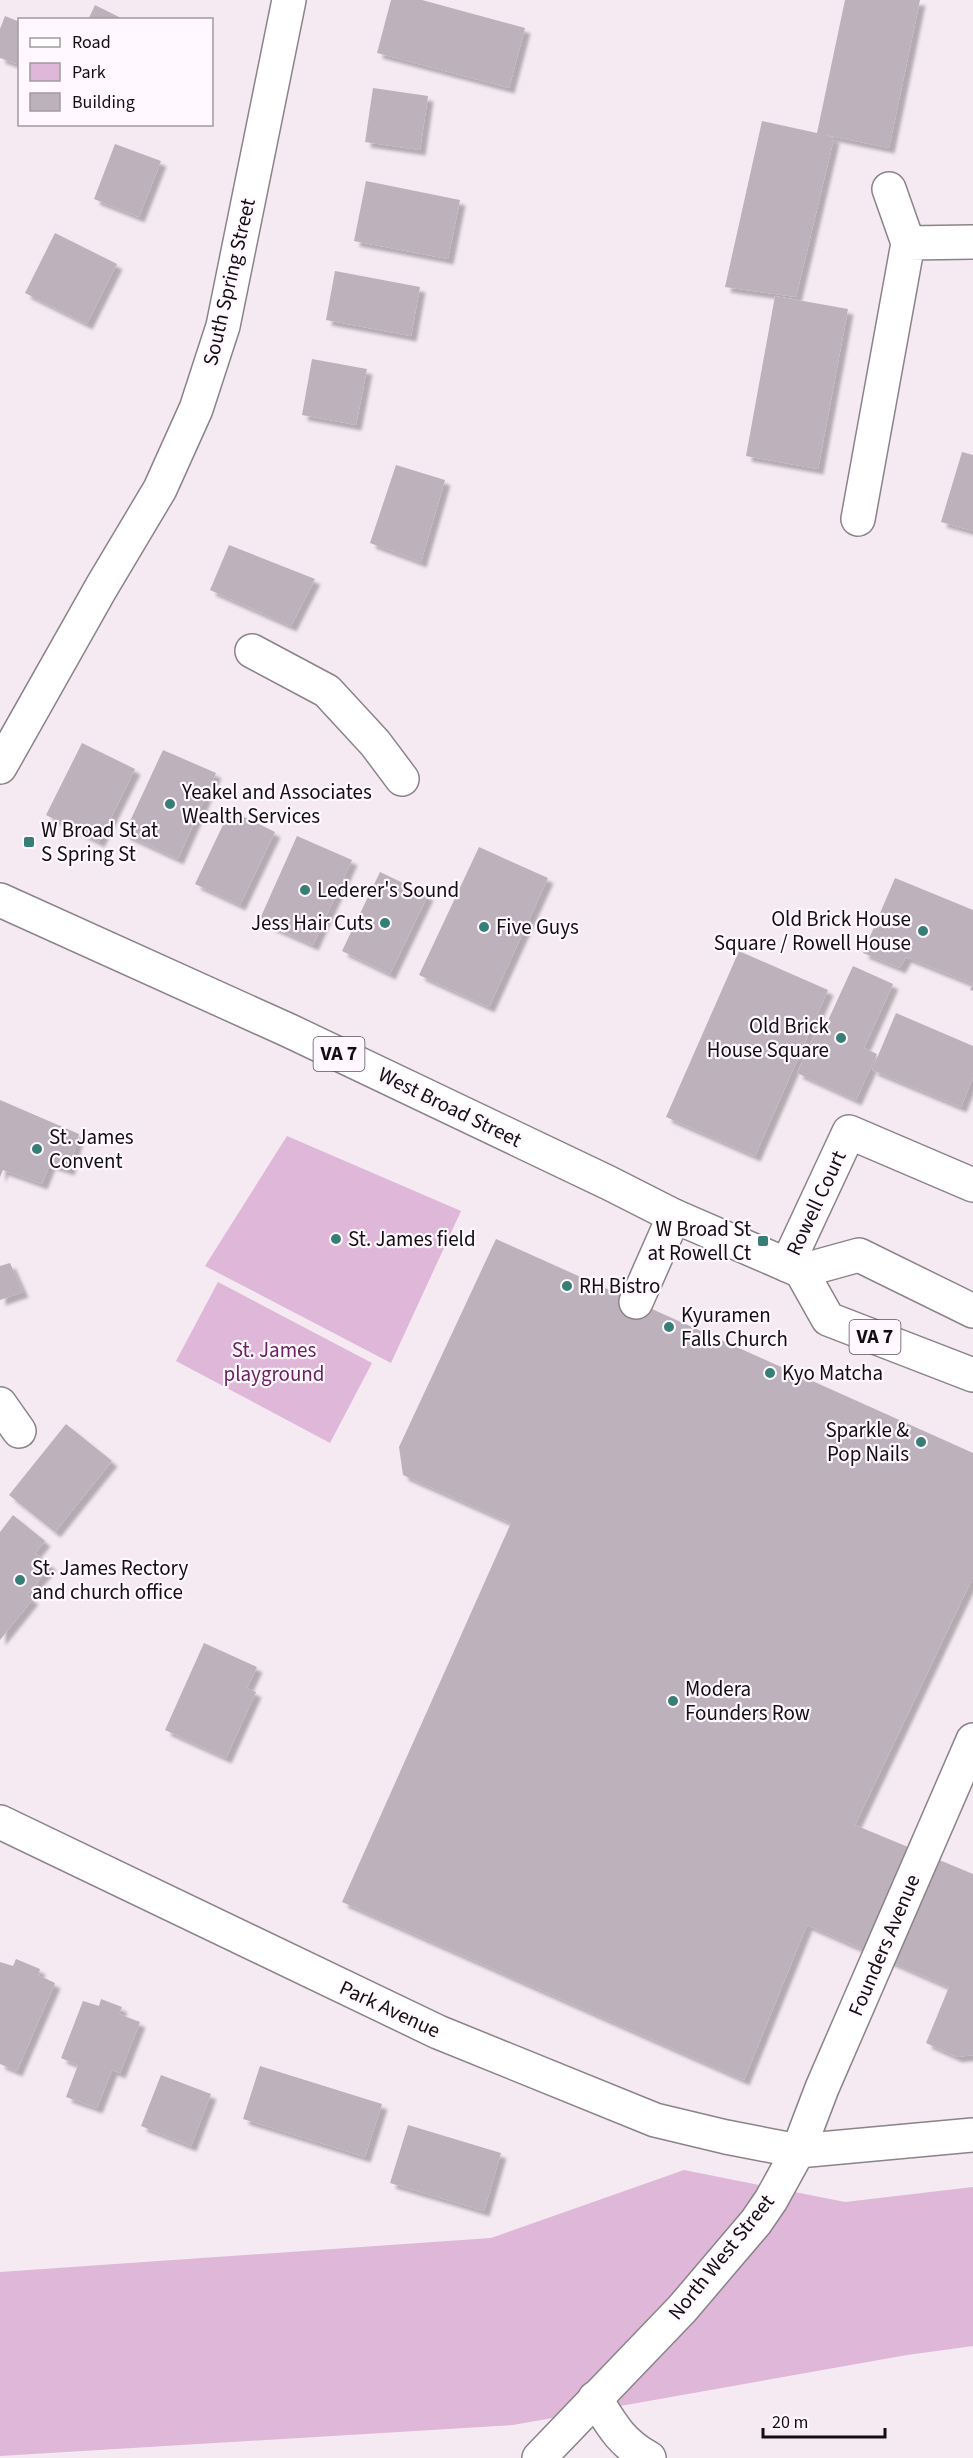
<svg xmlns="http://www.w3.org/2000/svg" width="973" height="2458" font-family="'Source Sans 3',sans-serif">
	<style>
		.green { fill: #dfb7d8 }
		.building { fill: #bdb2bb; filter: url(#shadow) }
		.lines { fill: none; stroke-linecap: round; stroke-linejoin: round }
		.minor-casing { stroke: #8b828a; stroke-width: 36 }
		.major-casing { stroke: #8b828a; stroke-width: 36 }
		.minor { stroke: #fff; stroke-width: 33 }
		.major { stroke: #fff; stroke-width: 33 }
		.poi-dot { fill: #377e76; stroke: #fff8fe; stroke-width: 2 }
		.labels { text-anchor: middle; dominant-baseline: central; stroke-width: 4.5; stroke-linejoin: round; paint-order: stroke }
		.shield { fill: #fff8fe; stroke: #595559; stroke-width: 1.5 }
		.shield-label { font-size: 20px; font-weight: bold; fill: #120f12 }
		.street-label { font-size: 21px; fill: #120f12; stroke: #fff8fe }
		.poi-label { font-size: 21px; fill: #120f12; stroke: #fff8fe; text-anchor: start }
		.park-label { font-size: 21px; fill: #6c2064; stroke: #fff8fe }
	</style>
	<defs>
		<filter id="shadow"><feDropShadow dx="5.5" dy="5.5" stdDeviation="1.5" flood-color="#0004"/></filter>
	</defs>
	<rect width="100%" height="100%" fill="#f5e9f2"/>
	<path class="green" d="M287,1136L461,1211L391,1363L205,1266Z
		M218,1282L372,1363L330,1443L176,1361Z
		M684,2170L845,2202L973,2187V2346L907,2355L513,2425L0,2456V2272L491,2238Z"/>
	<path class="building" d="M391,0H422L525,28L509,88L377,53Z
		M845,0H920L889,148L826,135L834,138L796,297L725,287L762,121L817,133Z
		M95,5L125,20H88Z
		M5,16L20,22V65L0,58V29Z
		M373,88L428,96L420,150L365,142Z
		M115,144L161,161L139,217L94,199Z
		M366,181L460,200L448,259L354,241Z
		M55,233L117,264L87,324L25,293Z
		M335,271L420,287L411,336L326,320Z
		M775,296L848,309L818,469L746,456Z
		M312,359L367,369L356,425L302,415Z
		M962,452L973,455V531L941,522Z
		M396,465L445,480L421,562L370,543Z
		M229,545L315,579L291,626L210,590Z
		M82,743L135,769L99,842L46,815Z
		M163,750L216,773L178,859L124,834Z
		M230,810L275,832L240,905L195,884Z
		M297,836L352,860L313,945L259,921Z
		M479,847L548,878L489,1007L419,975Z
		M380,872L428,895L390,974L342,951Z
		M895,878L973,910V991L970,990L973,984L906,957L900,968L863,953Z
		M739,951L828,990L755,1156L666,1117Z
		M853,966L893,984L864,1048L877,1054L856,1100L797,1073L819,1025L825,1027Z
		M896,1013L973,1046V1077L961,1107L872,1070Z
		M0,1100L79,1134L69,1170L50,1164L42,1184L3,1170L0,1177Z
		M496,1239L973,1453V1577L855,1825L973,1874V2055L957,2057L926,2043L949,1987L807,1925L744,2080L342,1902L511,1523L403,1475L399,1447Z
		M10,1263L23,1292L0,1300V1266Z
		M66,1424L112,1461L55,1532L9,1495Z
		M13,1515L45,1541L35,1553L51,1565L27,1595L33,1599L0,1640V1532Z
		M204,1643L257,1667L247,1688L256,1692L226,1758L165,1730Z
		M16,1959L40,1969L38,1975L55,1983L17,2071L0,2064V1962L13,1966Z
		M101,1999L122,2007L119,2014L140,2022L120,2073L112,2070L97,2108L66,2097L78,2065L61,2058L83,2001L99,2006Z
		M260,2066L382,2104L365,2157L243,2119Z
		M161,2075L211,2094L191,2146L141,2126Z
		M408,2125L501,2153L484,2211L390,2183Z"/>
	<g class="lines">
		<defs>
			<path id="minor" d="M908,243L973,242
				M858,519L908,243L889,189
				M252,651L327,691L375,743L402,779
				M0,767L101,588L160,489L196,409L223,326L289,0
				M787,1265L849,1132L973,1185
				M636,1302L674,1216
				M0,1404L19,1431
				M0,1822L438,2032L655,2120L726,2137L798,2151L822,2088L973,1740
				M595,2398C611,2424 621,2443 649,2458"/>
			<path id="major" d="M0,900L290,1031L609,1183L674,1216L801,1271L828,1319L973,1375
				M801,1271L859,1255L973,1311
				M539,2458L682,2309L756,2222L771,2200L798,2151L973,2135"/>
		</defs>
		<use href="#minor" class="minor-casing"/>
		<use href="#major" class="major-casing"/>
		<use href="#minor" class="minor"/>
		<use href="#major" class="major"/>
	</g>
	<g class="poi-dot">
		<circle cx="170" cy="804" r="6"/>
		<rect x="23" y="836" width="12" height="12" rx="3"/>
		<circle cx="305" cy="890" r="6"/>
		<circle cx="385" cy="923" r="6"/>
		<circle cx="484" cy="927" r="6"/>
		<circle cx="923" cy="931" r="6"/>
		<circle cx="841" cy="1038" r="6"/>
		<circle cx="37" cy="1149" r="6"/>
		<circle cx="336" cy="1239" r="6"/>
		<rect x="757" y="1235" width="12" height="12" rx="3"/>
		<circle cx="567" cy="1286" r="6"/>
		<circle cx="669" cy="1327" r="6"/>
		<circle cx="770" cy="1373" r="6"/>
		<circle cx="921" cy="1442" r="6"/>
		<circle cx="20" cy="1580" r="6"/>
		<circle cx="673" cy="1701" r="6"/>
	</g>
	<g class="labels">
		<g class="shield">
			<rect x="313.5" y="1037" width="51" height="34" rx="4.5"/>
			<rect x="849.5" y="1320" width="51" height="34" rx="4.5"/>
		</g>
		<g class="shield-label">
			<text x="339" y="1054">VA 7</text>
			<text x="875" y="1337">VA 7</text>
		</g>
		<g class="street-label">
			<text transform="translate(229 282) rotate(-77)">South Spring Street</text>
			<text transform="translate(450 1107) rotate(26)">West Broad Street</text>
			<text transform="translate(816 1203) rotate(-65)">Rowell Court</text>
			<text transform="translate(884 1945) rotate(-67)">Founders Avenue</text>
			<text transform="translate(390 2009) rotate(25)">Park Avenue</text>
			<text transform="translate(721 2257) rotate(-51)">North West Street</text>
		</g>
		<g class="poi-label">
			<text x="182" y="792">Yeakel and Associates<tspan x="182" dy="24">Wealth Services</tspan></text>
			<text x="41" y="830">W Broad St at<tspan x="41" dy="24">S Spring St</tspan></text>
			<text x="317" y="890">Lederer's Sound</text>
			<text x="911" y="919" text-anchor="end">Old Brick House<tspan x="911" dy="24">Square / Rowell House</tspan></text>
			<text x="373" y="923" text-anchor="end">Jess Hair Cuts</text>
			<text x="496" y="927">Five Guys</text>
			<text x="829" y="1026" text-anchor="end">Old Brick<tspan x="829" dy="24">House Square</tspan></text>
			<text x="49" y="1137">St. James<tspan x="49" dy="24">Convent</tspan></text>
			<text x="751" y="1229" text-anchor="end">W Broad St<tspan x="751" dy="24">at Rowell Ct</tspan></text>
			<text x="348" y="1239">St. James field</text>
			<text x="579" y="1286">RH Bistro</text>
			<text x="681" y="1315">Kyuramen<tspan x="681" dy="24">Falls Church</tspan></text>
			<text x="782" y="1373">Kyo Matcha</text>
			<text x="909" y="1430" text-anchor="end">Sparkle &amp;<tspan x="909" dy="24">Pop Nails</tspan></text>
			<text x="32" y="1568">St. James Rectory<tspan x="32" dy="24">and church office</tspan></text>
			<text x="685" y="1689">Modera<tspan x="685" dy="24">Founders Row</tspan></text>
		</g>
		<g class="park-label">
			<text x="274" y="1350">St. James<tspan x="274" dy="24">playground</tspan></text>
		</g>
	</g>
	<rect x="18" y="18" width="195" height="108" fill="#fff8fe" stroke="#a09ba0" stroke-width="1.5"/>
	<rect x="30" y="38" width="30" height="9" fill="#ffffff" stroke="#a09ba0" stroke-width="1.5"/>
	<text x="72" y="48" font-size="18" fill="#120f12">Road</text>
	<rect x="30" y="63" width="30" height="18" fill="#dfb7d8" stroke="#a09ba0" stroke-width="1.5"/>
	<text x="72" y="78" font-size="18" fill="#120f12">Park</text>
	<rect x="30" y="93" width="30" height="18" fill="#bdb2bb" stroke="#a09ba0" stroke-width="1.5"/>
	<text x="72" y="108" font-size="18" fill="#120f12">Building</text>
	<path d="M763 2428v9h122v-9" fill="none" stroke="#120f12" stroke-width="3"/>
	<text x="772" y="2428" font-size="18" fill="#120f12" stroke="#fff8fe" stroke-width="4.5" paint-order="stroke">20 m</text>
</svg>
